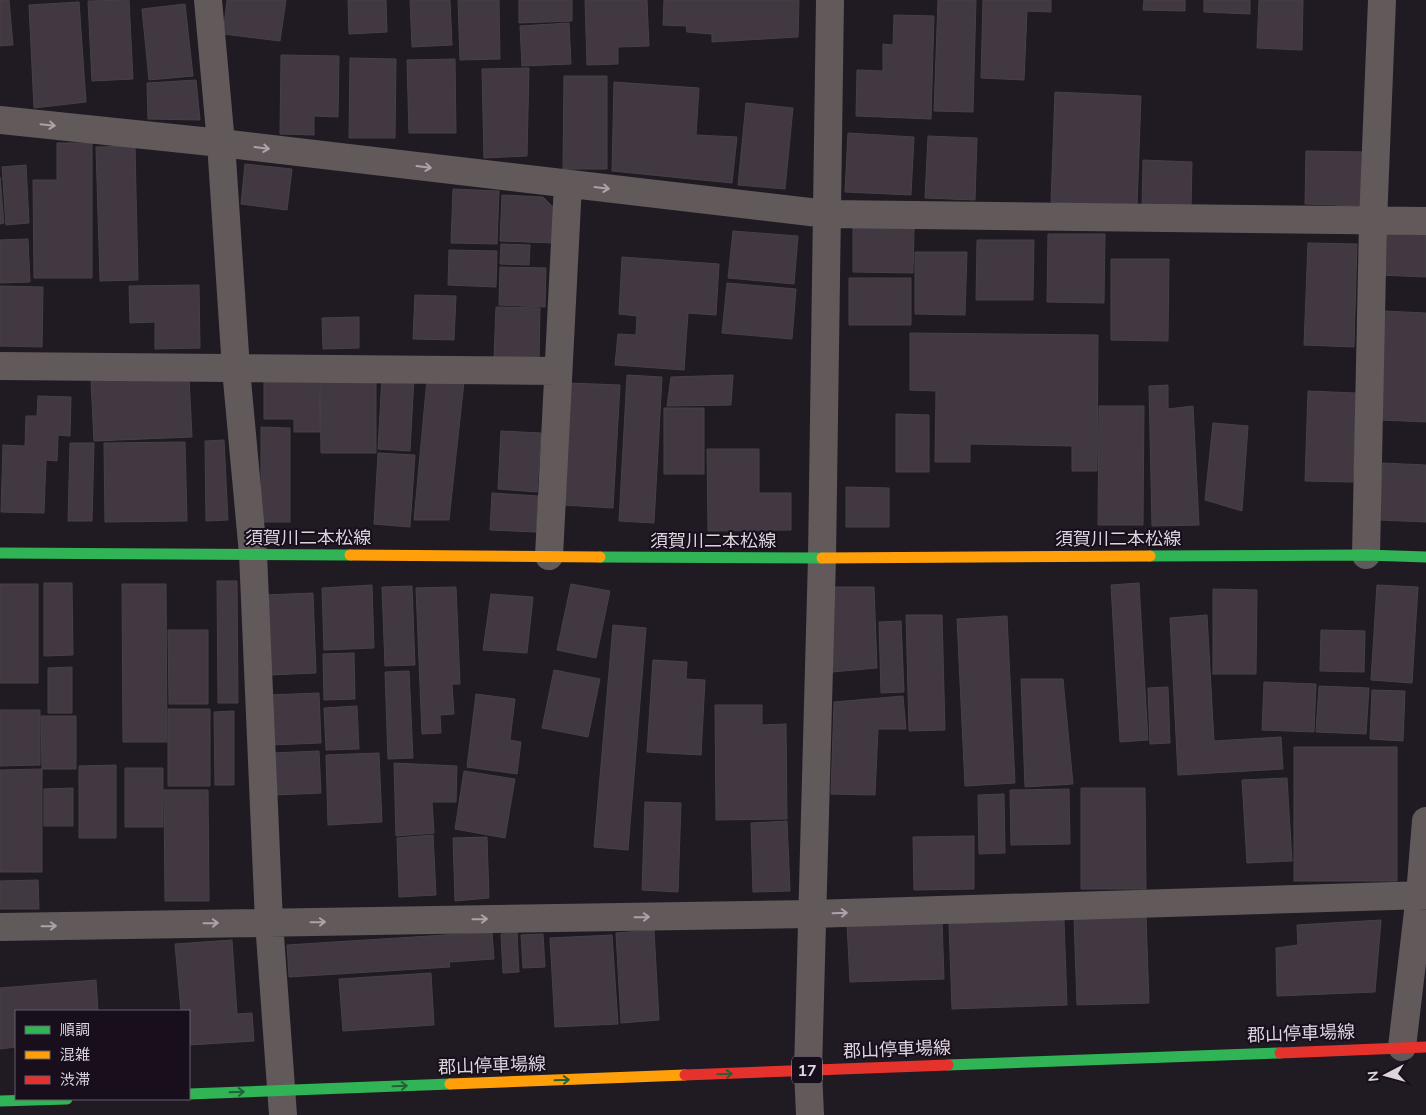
<svg xmlns="http://www.w3.org/2000/svg" width="1426" height="1115" font-family="Mulish,'Noto Sans JP',sans-serif">
	<style>
		.building { fill: #413841; stroke: #464147 }
		.lines { fill: none; stroke-linecap: round; stroke-linejoin: round }
		.street { stroke: #61595a; stroke-width: 28 }
		.fast { stroke: #30b455; stroke-width: 11 }
		.slow { stroke: #ff9f0a; stroke-width: 11 }
		.jam { stroke: #e5322d; stroke-width: 11 }
		.oneway { stroke: #aba3a9 }
		.oneway2 { stroke: #246138 }
		.labels { text-anchor: middle; dominant-baseline: central; stroke-width: 4; stroke-linejoin: round; paint-order: stroke }
		.shield { fill: #180e1c; stroke: #a199a4; stroke-width: 1 }
		.shield-label { font-size: 16px; font-weight: bold; fill: #dcd5de }
		.street-label { font-size: 18px; fill: #dcd5de; stroke: #180e1c }
	</style>
	<rect width="100%" height="100%" fill="#201a22"/>
	<path class="building" d="M0,0H9L13,45L0,46Z
		M129,0L133,79L92,81L88,1Z
		M227,0H286L280,41L223,34Z
		M348,0H386L387,32L349,34Z
		M410,0H450L452,45L412,47Z
		M458,0H499L500,59L460,60Z
		M519,0H572V21L519,23Z
		M585,0H647L649,46L618,47V64L587,65Z
		M664,0H799L798,37L712,42V34L687,32L686,26L663,25Z
		M938,0H976L973,112L934,111Z
		M983,0H1051V12L1027,11L1024,80L981,78Z
		M1144,0H1185V11L1143,10Z
		M1204,0H1250V14L1204,12Z
		M1259,0H1303L1302,50L1257,48Z
		M79,2L86,102L34,108L29,5Z
		M185,4L193,76L149,80L142,9Z
		M894,15L934,16L931,119L856,116L857,70L883,71V44L893,45Z
		M569,23L571,64L522,66L520,26Z
		M281,55L339,56L338,117L314,116V135L280,134Z
		M350,58L396,59L395,138H349Z
		M455,59L456,133H409L407,60Z
		M529,68L527,156L484,158L482,69Z
		M564,76H607V169H563Z
		M196,80L200,120L148,119L147,83Z
		M614,82L699,88L696,135L737,137L732,183L612,171Z
		M1055,92L1141,96L1137,206L1051,202Z
		M746,103L793,108L785,189L738,185Z
		M848,133L914,137L911,195L845,192Z
		M928,136L977,138L975,200L925,198Z
		M57,143H92V278H34L33,180H57Z
		M135,146L138,280L100,281L96,147Z
		M1306,151L1363,152L1361,206L1305,204Z
		M1143,160L1192,162L1191,207L1142,206Z
		M245,164L292,169L287,210L241,204Z
		M26,165L29,223L6,225L2,167Z
		M0,177L4,223L0,224Z
		M453,189L499,191L497,244L451,243Z
		M502,195L543,197L556,210L554,243L500,241Z
		M853,228L914,229L913,273L853,272Z
		M733,231L798,236L794,284L728,278Z
		M1381,232L1426,233V277L1379,275Z
		M1048,234H1105L1104,303L1047,302Z
		M28,239L30,282L0,283V240Z
		M977,240H1034L1033,300H976Z
		M1308,243L1357,244L1354,347L1304,345Z
		M501,244L530,245L529,265L500,264Z
		M449,250L497,251L496,287L448,285Z
		M915,252H967L965,315L915,314Z
		M622,257L719,264L716,315L688,313L684,370L615,365L618,334L636,335L637,316L619,314Z
		M1111,259H1169L1168,341L1111,340Z
		M500,267L546,268L545,307L499,305Z
		M849,278H911V325H849Z
		M727,283L796,289L792,339L722,333Z
		M199,285L200,348L155,349V322L130,323L129,286Z
		M0,286L43,287L42,347L0,346Z
		M415,295L456,296L454,340L413,339Z
		M496,307L540,308L539,360L494,358Z
		M1384,311L1426,313V422L1381,420Z
		M359,317V348L323,349L322,318Z
		M910,333L1098,335L1097,471H1072V446L970,444V462H935L936,391L910,390Z
		M319,373L320,432H294V419H264V381Z
		M382,375L414,378L410,451L378,449Z
		M627,375L662,377L654,523L619,521Z
		M733,375L731,405L667,406L671,377Z
		M320,376H376V453H321Z
		M189,377L192,437L94,441L91,381Z
		M427,379L464,382L449,520H414Z
		M568,383L620,385L613,508L563,505Z
		M1168,385V409L1193,406L1199,525L1152,526L1149,386Z
		M1308,391L1356,393L1353,482L1305,481Z
		M38,396L71,397L70,436L58,435L57,461L46,460L44,513L1,512L3,445L25,446L26,416H37Z
		M1099,406H1144L1143,525H1098Z
		M664,408H704V474H664Z
		M896,414L929,415V472H896Z
		M1213,423L1248,426L1242,511L1205,500Z
		M261,427L290,428V522H261Z
		M501,431L541,433L537,492L498,489Z
		M224,440L228,520L206,521L205,441Z
		M185,442L187,521L105,522L104,443Z
		M70,443H94L92,521H68Z
		M707,449H759V493H791V530L708,531Z
		M378,453L415,455L410,527L374,524Z
		M1382,463L1426,465V522L1380,520Z
		M846,487L889,488V527H846Z
		M492,493L538,496L536,532L490,530Z
		M217,581H237L238,703H218Z
		M44,583H72L73,655L44,656Z
		M1139,583L1148,740L1120,742L1111,585Z
		M0,584H38V683H0Z
		M122,584H166L167,742H123Z
		M571,584L610,591L596,658L557,650Z
		M372,585L374,648L324,650L322,588Z
		M1377,585L1418,587L1412,683L1371,680Z
		M412,586L415,665L385,666L382,587Z
		M456,587L460,684H452L454,714L440,715L441,733L422,734L416,588Z
		M835,587H874L877,668L832,672Z
		M1213,589L1257,590L1256,674H1213Z
		M313,593L316,673L268,675L265,595Z
		M491,594L533,597L527,653L483,650Z
		M906,615H942L945,730L909,731Z
		M1207,615L1214,741L1281,737L1283,769L1178,775L1170,618Z
		M1007,616L1015,783L965,786L957,619Z
		M901,621L904,692L881,693L879,622Z
		M613,625L646,628L628,850L594,847Z
		M168,630H208V704H169Z
		M1321,630L1365,631L1364,672L1320,671Z
		M354,653L355,699L324,700L323,654Z
		M653,660L687,662L686,679L705,680L701,755L647,752Z
		M72,667V713H48V668Z
		M554,670L600,679L588,737L542,728Z
		M409,671L413,758L388,759L385,672Z
		M1021,679H1063L1073,784L1025,787Z
		M1264,682L1316,684L1314,732L1262,730Z
		M1319,686L1369,688L1366,734L1316,732Z
		M1168,687L1170,743L1150,744L1148,688Z
		M1372,690L1405,691L1403,741L1370,739Z
		M319,693L321,743L270,745L268,695Z
		M476,694L515,699L510,740L521,742L517,774L467,767Z
		M903,696L906,729H878L875,795L831,794L834,702Z
		M715,705H762V725L786,724L787,819L716,820Z
		M357,706L359,749L326,750L324,708Z
		M168,709H210V786H168Z
		M0,710H40V765L0,766Z
		M234,711V785H215L214,712Z
		M41,716H76V769H42Z
		M1294,747H1397V881H1294Z
		M319,751L321,793L275,795L273,753Z
		M379,753L382,822L328,825L326,755Z
		M394,763L457,766L456,802H432L434,833L396,836Z
		M116,765V838H79V766Z
		M125,768H163V827H125Z
		M42,769V872H0V770Z
		M464,771L515,779L505,838L455,829Z
		M1287,778L1292,861L1247,863L1242,780Z
		M73,788V826H44V789Z
		M1081,788H1145L1146,889H1081Z
		M1069,789L1070,844L1011,845L1010,790Z
		M164,790H208L209,901H165Z
		M1004,794L1005,853L979,854L978,795Z
		M645,802L681,803L678,892L642,890Z
		M787,821L790,891L753,892L751,823Z
		M433,835L436,895L399,897L397,838Z
		M974,836V889L914,890L913,837Z
		M487,837L489,898L455,901L453,838Z
		M38,880L39,909H0V881Z
		M1146,916L1149,1003L1077,1005L1074,918Z
		M942,920L944,979L850,982L847,924Z
		M1064,920L1067,1005L952,1009L949,924Z
		M1381,920L1375,992L1277,996L1276,948L1298,945L1297,925Z
		M654,930L659,1020L621,1023L616,933Z
		M492,932L494,959L449,962L450,967L289,977L287,945Z
		M517,932L519,972L503,973L501,934Z
		M543,934L545,967L523,968L521,935Z
		M612,935L618,1024L555,1027L550,938Z
		M232,940L237,1014L252,1013L254,1041L189,1045V1011H181L175,944Z
		M431,973L434,1025L343,1031L339,979Z
		M96,980L98,1011H16V1047L0,1049V988Z"/>
	<g class="lines">
		<path class="street" d="M208,0L221,143L236,369L253,554L269,922L283,1115
			M0,120L221,143L827,214L1426,221
			M0,366L558,371
			M1366,555L1373,222L1382,0
			M549,556L568,184
			M0,927L812,914L1426,895
			M1402,1047L1420,895L1426,821
			M810,1115L808,1070L822,558L830,0"/>
		<path class="fast" d="M0,553L350,555
			M1150,556L1366,555L1426,557
			M600,557L822,558
			M948,1065L1280,1053
			M189,1094L450,1084
			M0,1101L67,1099"/>
		<path class="slow" d="M350,555L600,557
			M822,558L1150,556
			M450,1084L685,1075"/>
		<path class="jam" d="M1280,1053L1426,1047
			M685,1075L948,1065"/>
	</g>
	<defs><path id="oneway-shaft" d="M-6 0H5M1.5-3L5.5 0L1.5 3" fill="none" stroke-width="1.6" stroke-linecap="round" stroke-linejoin="round" transform="scale(1.25)"/></defs>
	<g class="oneway">
		<use href="#oneway-shaft" transform="translate(48 125) rotate(6)"/>
		<use href="#oneway-shaft" transform="translate(262 148) rotate(7)"/>
		<use href="#oneway-shaft" transform="translate(424 167) rotate(7)"/>
		<use href="#oneway-shaft" transform="translate(602 188) rotate(7)"/>
		<use href="#oneway-shaft" transform="translate(840 913) rotate(-2)"/>
		<use href="#oneway-shaft" transform="translate(642 917) rotate(-1)"/>
		<use href="#oneway-shaft" transform="translate(480 919) rotate(-1)"/>
		<use href="#oneway-shaft" transform="translate(318 922) rotate(-1)"/>
		<use href="#oneway-shaft" transform="translate(211 923) rotate(-1)"/>
		<use href="#oneway-shaft" transform="translate(49 926) rotate(-1)"/>
	</g>
	<g class="oneway2">
		<use href="#oneway-shaft" transform="translate(725 1074) rotate(-2)"/>
		<use href="#oneway-shaft" transform="translate(562 1080) rotate(-2)"/>
		<use href="#oneway-shaft" transform="translate(400 1086) rotate(-2)"/>
		<use href="#oneway-shaft" transform="translate(237 1092) rotate(-2)"/>
	</g>
	<g class="labels">
		<rect class="shield" x="792" y="1056.5" width="30" height="27" rx="4"/>
		<g class="shield-label">
			<text x="807" y="1070">17</text>
		</g>
		<g class="street-label">
			<text x="308" y="537">須賀川二本松線</text>
			<text x="1118" y="538">須賀川二本松線</text>
			<text x="713" y="540">須賀川二本松線</text>
			<text transform="translate(1301 1033) rotate(-2)">郡山停車場線</text>
			<text transform="translate(897 1049) rotate(-2)">郡山停車場線</text>
			<text transform="translate(492 1065) rotate(-2)">郡山停車場線</text>
		</g>
	</g>
	<rect x="15" y="1010" width="175" height="90" fill="#180e1c" stroke="#665e6a"/>
	<rect x="25" y="1026" width="25" height="8" fill="#30b455" stroke="#665e6a"/>
	<text x="60" y="1035" font-size="15" fill="#dcd5de">順調</text>
	<rect x="25" y="1051" width="25" height="8" fill="#ff9f0a" stroke="#665e6a"/>
	<text x="60" y="1060" font-size="15" fill="#dcd5de">混雑</text>
	<rect x="25" y="1076" width="25" height="8" fill="#e5322d" stroke="#665e6a"/>
	<text x="60" y="1085" font-size="15" fill="#dcd5de">渋滞</text>
	<g transform="translate(1386 1075) rotate(264)" stroke="#180e1c" stroke-width="4" paint-order="stroke">
	<path d="M0-4L9 19L0 12L-9 19Z" fill="#dcd5de"/>
	<text y="-8" font-size="14" font-weight="bold" text-anchor="middle" fill="#dcd5de">N</text>
	</g>
</svg>
